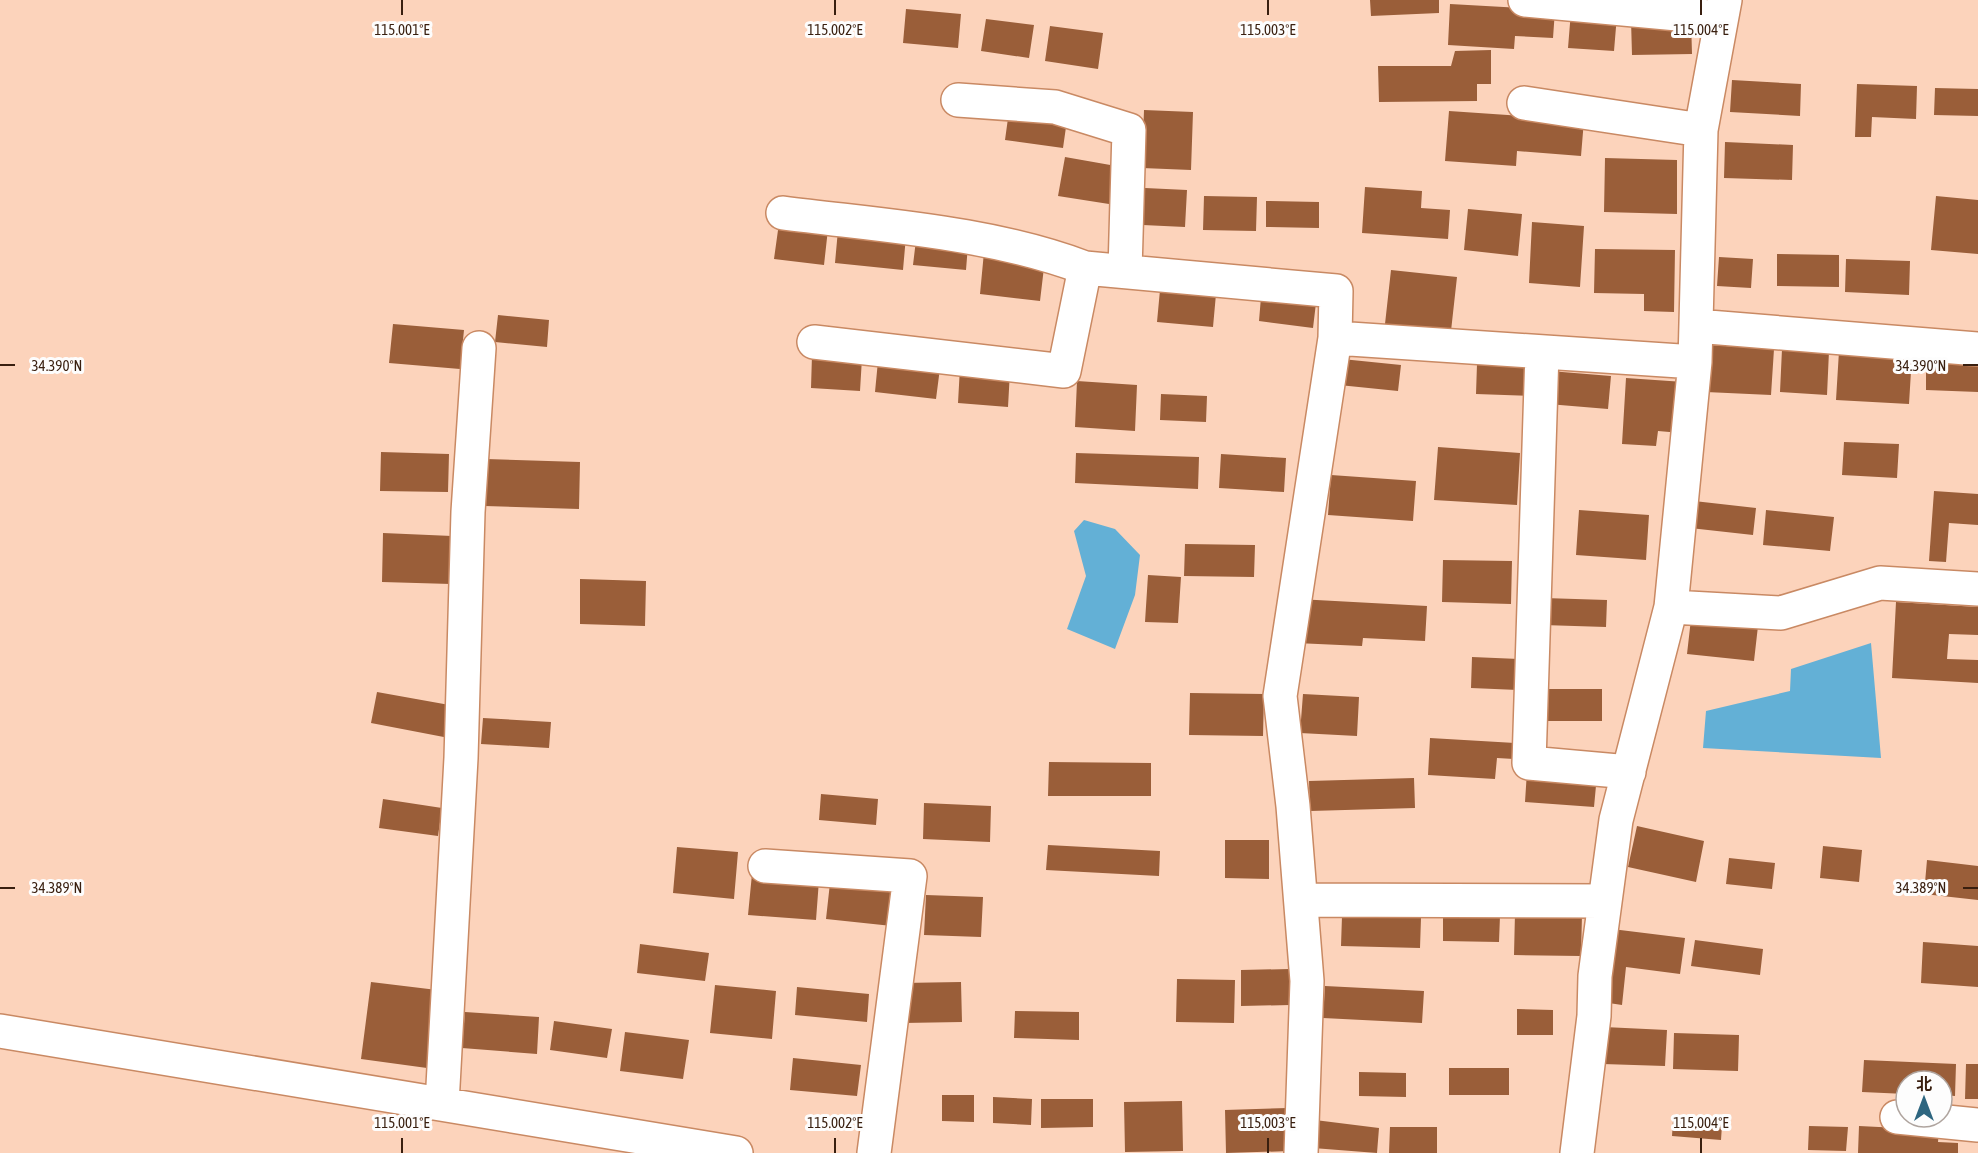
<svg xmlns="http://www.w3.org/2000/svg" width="1978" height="1153" font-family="'Asap Condensed','Noto Sans SC',sans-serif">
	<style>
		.water { fill: #63b0d6 }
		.building { fill: #9a5e39 }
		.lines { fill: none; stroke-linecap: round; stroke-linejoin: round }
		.minor-casing { stroke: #c98963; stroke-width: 36 }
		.minor { stroke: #fff; stroke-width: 33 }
		.ticks { fill: none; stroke: #391f0f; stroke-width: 2 }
		.ticks-label { font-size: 15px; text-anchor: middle; fill: #391f0f; stroke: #fdfdfd; stroke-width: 6; stroke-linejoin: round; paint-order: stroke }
	</style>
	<rect width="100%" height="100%" fill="#fcd3bb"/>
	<path class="water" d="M1084,520L1115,529L1140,555L1135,595L1115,649L1067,629L1086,576L1074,531Z
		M1871,643L1881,758L1703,748L1706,711L1790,691L1791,669Z"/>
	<path class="building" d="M1370,0H1439V13L1371,16Z
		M1450,4L1555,10L1553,38L1515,36L1514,49L1448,45Z
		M906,9L961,14L958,48L903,43Z
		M1571,11L1617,15L1614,51L1568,48Z
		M986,19L1034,25L1029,58L981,51Z
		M1691,19L1692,54L1632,55L1631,20Z
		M1050,26L1103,33L1098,69L1045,61Z
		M1491,50V84H1477V101L1379,102L1378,66H1451L1455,51Z
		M1732,80L1801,84L1800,116L1730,112Z
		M1857,84L1917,86L1916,119L1872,117L1871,137H1855Z
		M1935,88L1978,89V116L1934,115Z
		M1144,110L1193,112L1191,170L1142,168Z
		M1009,111L1067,120L1063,148L1005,140Z
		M1449,111L1584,120L1581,156L1517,151L1516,166L1445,161Z
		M1725,142L1793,145L1792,180L1724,178Z
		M1065,157L1116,166L1109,204L1058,196Z
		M1605,158L1677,160V214L1604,212Z
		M1365,187L1422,191L1421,208L1450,210L1448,239L1362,233Z
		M1145,188L1187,190L1185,227L1143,225Z
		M1204,196L1257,197L1256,231L1203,230Z
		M1936,196L1978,200V254L1931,250Z
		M1266,201L1319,202V228L1266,227Z
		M1468,209L1522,214L1518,256L1464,250Z
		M1532,222L1584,226L1580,287L1529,283Z
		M779,223L828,229L824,265L774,259Z
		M838,230L906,236L903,270L835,263Z
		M916,240L968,245L966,270L913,265Z
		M1595,249L1675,250L1674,312L1644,311V294L1594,293Z
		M984,252L1045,259L1040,301L980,294Z
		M1777,254L1839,255V287L1777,286Z
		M1719,257L1753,259L1751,288L1717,286Z
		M1846,259L1910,261L1909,295L1845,292Z
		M1391,270L1457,277L1451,331L1385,324Z
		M1160,290L1216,294L1213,327L1157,322Z
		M1261,297L1316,303L1313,328L1259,321Z
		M498,315L549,320L547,347L495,342Z
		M393,324L464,330L460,369L389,363Z
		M1709,345L1774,349L1771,395L1706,392Z
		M1782,349L1829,351L1827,395L1780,392Z
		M1839,351L1912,355L1909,404L1836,400Z
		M812,355L862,358L860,391L811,388Z
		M1342,359L1401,365L1398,391L1339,385Z
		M878,361L940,368L936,399L875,392Z
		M1926,361L1978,363V392L1926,390Z
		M1477,364L1533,366L1532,396L1476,394Z
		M960,367L1010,371L1008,407L958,403Z
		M1550,371L1611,376L1608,409L1548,404Z
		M1626,378L1684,382L1681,433L1658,431L1656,446L1622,444Z
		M1077,381L1137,385L1135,431L1075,427Z
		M1161,394L1207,396L1206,422L1160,420Z
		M1844,442L1899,444L1897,478L1842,475Z
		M1438,447L1520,453L1517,505L1434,500Z
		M381,452L449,454L448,492L380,491Z
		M1076,453L1199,457L1198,489L1075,483Z
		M1221,454L1286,458L1284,492L1219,488Z
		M486,459L580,462L579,509L485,506Z
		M1331,475L1416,481L1413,521L1328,515Z
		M1934,491L1978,494V525L1949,523L1946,562L1929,561Z
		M1694,501L1756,508L1753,535L1690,528Z
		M1579,510L1649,515L1646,560L1576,555Z
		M1766,510L1834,517L1830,551L1763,545Z
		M383,533L452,536L451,584L382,582Z
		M1185,544L1255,545L1254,577L1184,576Z
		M1443,560L1512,561L1511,604L1442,602Z
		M1148,575L1181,577L1178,623L1145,622Z
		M580,579L646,581L645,626L580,624Z
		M1544,598L1607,600L1606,627L1543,625Z
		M1298,599L1427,606L1425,641L1363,638L1362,646L1296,643Z
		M1896,602L1978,607V635L1949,634L1947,659L1978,660V683L1892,678Z
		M1691,619L1758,626L1754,661L1687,654Z
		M1472,657L1519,659L1518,690L1471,688Z
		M1540,689H1602V721H1539Z
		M377,692L455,706L449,738L371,723Z
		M1190,693L1264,694L1263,736L1189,735Z
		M1303,694L1359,697L1357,736L1300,733Z
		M483,718L551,722L549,748L481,744Z
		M1430,738L1515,743L1514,759L1497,758L1495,779L1428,775Z
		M1049,762L1151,763V796H1048Z
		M1527,771L1597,775L1594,807L1525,802Z
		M1414,778L1415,808L1310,811L1309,781Z
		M821,794L878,799L876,825L819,820Z
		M383,799L442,808L438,836L379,828Z
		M924,803L991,806L990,842L923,839Z
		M1637,826L1704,841L1696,882L1628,867Z
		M1225,840H1269V879L1225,878Z
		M1048,845L1160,851L1159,876L1046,870Z
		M1823,846L1862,850L1859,882L1820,878Z
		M677,847L738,852L734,899L673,893Z
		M1729,858L1775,863L1772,889L1726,884Z
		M1927,860L1978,866V900L1924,894Z
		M752,874L819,880L816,920L748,915Z
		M830,883L896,890L892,926L826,919Z
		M926,895L983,897L981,937L924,935Z
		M1515,913L1582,914L1581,956L1514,955Z
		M1443,915L1500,916L1499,942L1443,941Z
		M1342,916L1421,918L1420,948L1341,946Z
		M1612,929L1685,938L1680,974L1626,967L1622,1005L1602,1002Z
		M1695,940L1763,949L1760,975L1691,966Z
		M1923,942L1978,946V987L1921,983Z
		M640,944L709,953L705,981L637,973Z
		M1290,969V1005L1241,1006V970Z
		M1177,979L1235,980L1234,1023L1176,1022Z
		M371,982L437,990L427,1068L361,1059Z
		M961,982L962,1022L903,1023L902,983Z
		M715,985L776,991L772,1039L710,1033Z
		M1325,986L1424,991L1422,1023L1323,1018Z
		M797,987L869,994L867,1022L795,1015Z
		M1517,1009L1553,1010V1035H1517Z
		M1015,1011L1079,1012V1040L1014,1038Z
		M465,1012L539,1017L537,1054L462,1048Z
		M554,1021L612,1029L607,1058L550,1050Z
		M1604,1027L1667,1030L1665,1066L1603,1064Z
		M625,1032L689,1040L683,1079L620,1071Z
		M1674,1033L1739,1035L1738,1071L1673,1069Z
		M793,1058L861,1065L857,1096L790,1090Z
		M1864,1060L1956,1064L1955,1096L1942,1095V1081H1906V1094L1862,1092Z
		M1966,1064H1978V1099H1965Z
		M1449,1068H1509V1095H1449Z
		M1359,1072L1406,1073V1097L1359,1096Z
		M942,1095H974V1122L942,1121Z
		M993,1097L1032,1099L1031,1125L993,1123Z
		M1041,1099H1093V1127L1041,1128Z
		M1182,1101L1183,1151L1125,1152L1124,1102Z
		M1288,1108L1290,1151L1226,1153L1225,1110Z
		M1315,1120L1379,1128L1377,1153L1313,1148Z
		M1673,1120L1722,1125L1721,1140L1672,1136Z
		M1809,1126L1848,1127L1846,1151L1808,1150Z
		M1859,1126L1939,1130L1938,1142L1958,1143V1153H1858Z
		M1390,1127H1437V1153H1389Z"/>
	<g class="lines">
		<defs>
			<path id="minor" d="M1525,0L1721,18
				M958,100L1055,107L1129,130L1125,271
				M1524,103L1701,130L1695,362
				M1701,130L1725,0
				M783,213C883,226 990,232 1085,268
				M1696,326L1978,349
				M814,342L1064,371L1085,268L1336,291L1335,338
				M1542,352L1529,763L1629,772
				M1671,607L1781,613L1880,583L1978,589
				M765,866L910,876L874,1153
				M1301,900L1605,901
				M0,1031L736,1153
				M442,1104L461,758L468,512L479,348
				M1897,1117L1978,1125
				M1301,1153L1307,981L1293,806L1280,696L1335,338L1695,362L1671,607L1616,820L1595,976L1594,1016L1577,1153"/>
		</defs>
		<use href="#minor" class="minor-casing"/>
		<use href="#minor" class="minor"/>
	</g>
	<path class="ticks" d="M402,0V15M835,0V15M1268,0V15M1701,0V15M0,365H15M1963,365H1978M0,888H15M1963,888H1978M402,1138V1153M835,1138V1153M1268,1138V1153M1701,1138V1153"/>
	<g class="ticks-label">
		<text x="402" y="35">115.001°E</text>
		<text x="835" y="35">115.002°E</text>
		<text x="1268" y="35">115.003°E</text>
		<text x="1701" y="35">115.004°E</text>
		<text x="57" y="371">34.390°N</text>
		<text x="1921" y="371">34.390°N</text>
		<text x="57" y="893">34.389°N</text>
		<text x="1921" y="893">34.389°N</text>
		<text x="402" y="1128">115.001°E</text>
		<text x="835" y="1128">115.002°E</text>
		<text x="1268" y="1128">115.003°E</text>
		<text x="1701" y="1128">115.004°E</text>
	</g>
	<g transform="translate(1924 1099)"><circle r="28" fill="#fdfdfd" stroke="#afa49e" stroke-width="1.5"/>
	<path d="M0-4.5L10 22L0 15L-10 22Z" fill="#2e6680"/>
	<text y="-9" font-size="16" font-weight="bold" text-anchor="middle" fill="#391f0f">北</text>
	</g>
</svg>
